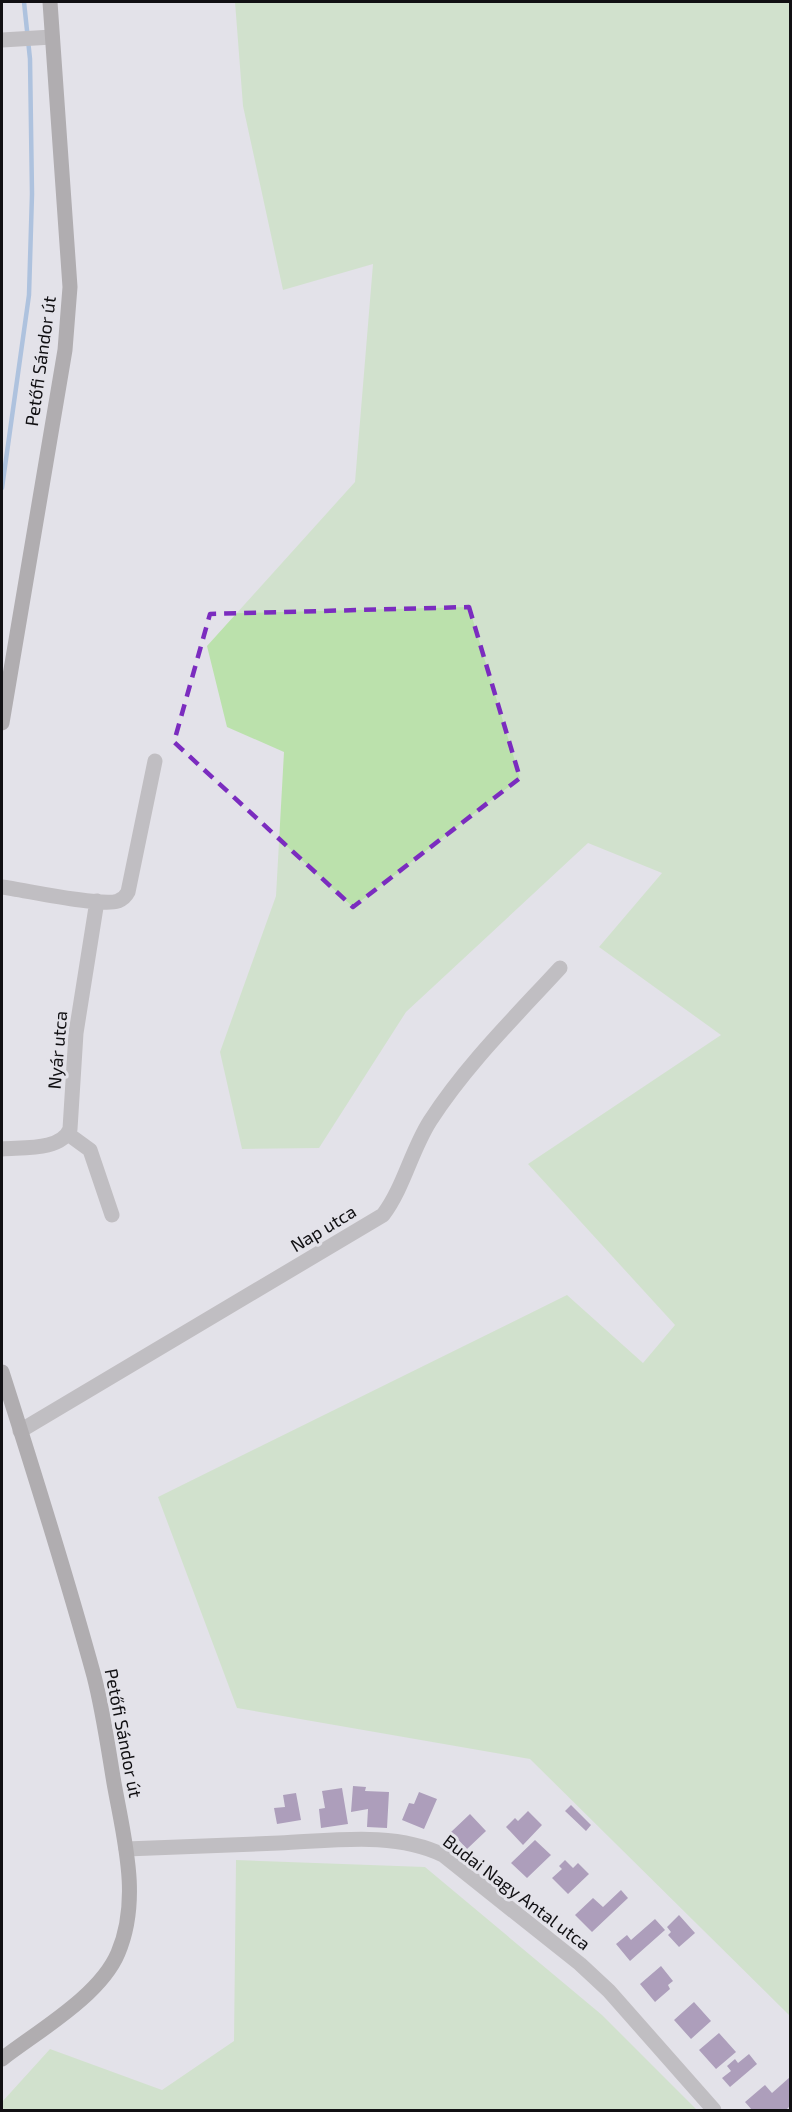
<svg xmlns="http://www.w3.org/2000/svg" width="792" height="2112" font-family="'Exo 2',sans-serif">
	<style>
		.green { fill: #bbe1ac }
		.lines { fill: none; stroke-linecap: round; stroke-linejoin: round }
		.stream { stroke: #6d9cd0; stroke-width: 4.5 }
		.building { fill: #6a4d84 }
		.street { stroke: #969392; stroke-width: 15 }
		.secondary { stroke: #716d6b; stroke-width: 15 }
		.marked { fill: none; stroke: #7b2cbf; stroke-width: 4.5; stroke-dasharray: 12 8; stroke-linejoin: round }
		.labels { text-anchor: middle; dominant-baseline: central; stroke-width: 6; stroke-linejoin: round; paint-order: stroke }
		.street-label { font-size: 18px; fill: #111013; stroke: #e3e2e9 }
	</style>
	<rect width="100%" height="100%" fill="#e3e2e9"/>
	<path class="green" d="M235,2H790V2016L530,1759L237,1708L158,1497L567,1295L643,1363L675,1325L528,1164L721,1035L599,947L662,873L588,843L406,1012L319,1148L242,1149L220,1052L276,896L284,752L227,727L207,646L355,482L373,264L283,290L243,106Z
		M236,1860L425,1867L602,2015L697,2110H2V2102L50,2049L162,2090L234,2041Z"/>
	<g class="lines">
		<path class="stream" d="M2,488L29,295L32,194L30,59L24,2"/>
	</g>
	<path class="building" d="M353,1786L366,1787L365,1791L389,1792L387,1828L367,1827L368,1809L351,1812Z
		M342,1788L348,1824L321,1828L319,1809L325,1808L322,1791Z
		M419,1792L437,1799L424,1829L402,1820L409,1803L414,1804Z
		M296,1793L301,1820L277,1824L274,1808L285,1807L283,1795Z
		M571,1805L591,1825L586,1831L565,1811Z
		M528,1811L542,1825L523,1845L506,1827L515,1818L518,1821Z
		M470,1814L486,1831L467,1849L451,1832Z
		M535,1840L551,1855L527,1878L511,1863Z
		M565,1860L573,1868L578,1863L589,1874L568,1894L552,1878L562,1869L559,1866Z
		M621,1890L628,1898L592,1932L575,1915L593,1898L603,1907Z
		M679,1915L695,1933L679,1947L668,1935L671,1932L667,1927Z
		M655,1919L665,1930L630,1961L616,1944L627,1935L631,1940Z
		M661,1966L673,1981L668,1985L670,1989L655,2002L640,1984Z
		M694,2002L711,2021L691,2039L674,2020Z
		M719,2033L736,2052L716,2069L699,2050Z
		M749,2054L757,2064L730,2087L722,2078L731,2071L727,2066L735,2059L738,2063Z
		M790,2077V2106L786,2110H752L745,2102L765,2085L772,2093Z"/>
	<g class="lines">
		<path class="street" d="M2,40L52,37
			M2,887C25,890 100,907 118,901C123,899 126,896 128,892L155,761
			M68,1134L90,1150L112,1215
			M2,1149C22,1147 61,1151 70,1129L76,1033L97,901
			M20,1431L383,1215C404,1187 411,1151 430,1121C466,1065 515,1017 560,968
			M126,1849C177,1847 228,1845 279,1843C332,1841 394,1831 443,1855L580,1964L609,1991L714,2110"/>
		<path class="secondary" d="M2,723L65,350L70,287L50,2
			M2,1372C34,1472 66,1574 94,1676C103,1711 108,1747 114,1783C124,1839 141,1899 118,1953C100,1996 38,2031 2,2059"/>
	</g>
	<path d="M0 0H792V2112H0ZM469,607L520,778L353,907L174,742L210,614Z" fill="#e3e2e9" fill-opacity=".55" fill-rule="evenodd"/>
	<path class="marked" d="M469,607L520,778L353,907L174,742L210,614Z"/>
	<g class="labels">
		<g class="street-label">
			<text transform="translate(40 361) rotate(-82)">Petőfi Sándor út</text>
			<text transform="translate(57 1050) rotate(-85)">Nyár utca</text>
			<text transform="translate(323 1228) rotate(-31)">Nap utca</text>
			<text transform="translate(124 1733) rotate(79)">Petőfi Sándor út</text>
			<text transform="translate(517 1892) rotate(37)">Budai Nagy Antal utca</text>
		</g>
	</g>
	<rect width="792" height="2112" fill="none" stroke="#111013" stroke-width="6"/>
</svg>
